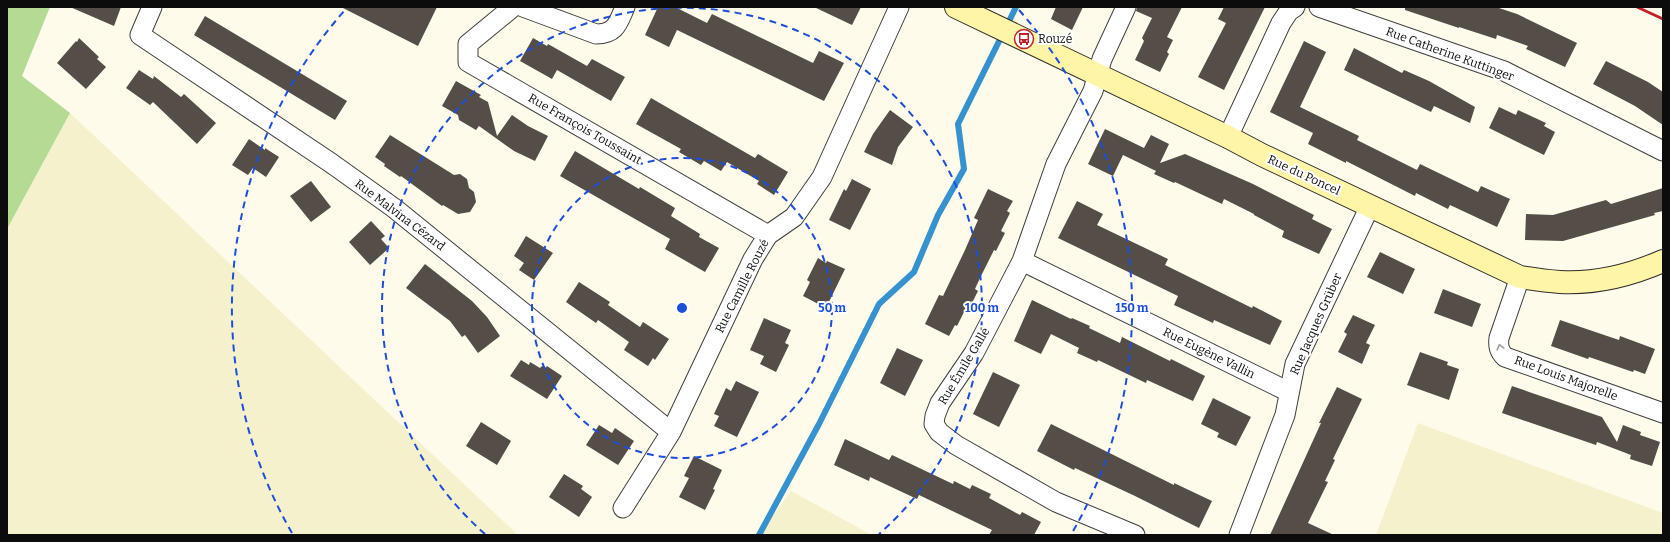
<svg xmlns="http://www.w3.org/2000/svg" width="1670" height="542" font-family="Bitter,serif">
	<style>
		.farmland { fill: #f5f1cc }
		.forest { fill: #b4da94 }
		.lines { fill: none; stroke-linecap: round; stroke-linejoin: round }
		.stream { stroke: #3592cf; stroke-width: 6 }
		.building { fill: #554d48 }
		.street-casing { stroke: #3f3f3f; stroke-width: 21 }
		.secondary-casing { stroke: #2e2e2e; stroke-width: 24 }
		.street { stroke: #fff; stroke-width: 19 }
		.secondary { stroke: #fff5a6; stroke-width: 22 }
		.rail { stroke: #be222a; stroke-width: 3 }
		.oneway { stroke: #9e9e9e }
		.ring { fill: none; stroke: #1d4ed8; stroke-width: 2; stroke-dasharray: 7 5 }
		.labels { text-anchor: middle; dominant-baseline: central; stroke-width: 4; stroke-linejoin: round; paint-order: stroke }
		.poi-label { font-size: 12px; fill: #0c0c0c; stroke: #fff; text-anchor: start }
		.street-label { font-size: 12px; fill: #0c0c0c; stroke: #fff }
		.centre { fill: #1d4ed8; stroke: #fff; stroke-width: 2 }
		.ring-label { font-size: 12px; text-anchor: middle; font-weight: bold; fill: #1d4ed8; stroke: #fff; stroke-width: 4; stroke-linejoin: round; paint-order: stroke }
	</style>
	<rect width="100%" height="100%" fill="#fffbeb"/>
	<path class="farmland" d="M70,113L518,535H7V229Z
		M1418,423L1663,513V535H1376Z
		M791,491L872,535H759Z"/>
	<path class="forest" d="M7,7H50L22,76L70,113L7,229Z"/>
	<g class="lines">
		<path class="stream" d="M759,535L819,424L879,304L914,272L938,215L964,169L958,124L1016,7"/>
	</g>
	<path class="building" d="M70,7H121L114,26Z
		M341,7H437L418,46Z
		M658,7H675L707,23L712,14L813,63L819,51L844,63L824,101L677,30L669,47L645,35Z
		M814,7H861L852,25Z
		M1056,7H1083L1072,30L1051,19Z
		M1137,7H1182L1167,37L1173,40L1167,52L1169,54L1160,72L1135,60L1144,41L1142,38L1152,18L1136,11Z
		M1224,7H1265L1224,90L1198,77L1226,23L1218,19Z
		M1405,7H1496L1517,14L1577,43L1565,67L1526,49L1528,46L1497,35L1496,39L1459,27V28L1405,10Z
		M205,16L347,101L335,120L194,35Z
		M79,38L99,57L97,59L106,67L86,89L57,63L76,41L77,42Z
		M533,38L547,46L548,44L587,66L592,59L625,77L611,101L557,70L552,79L520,61Z
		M1304,41L1326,52L1300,107L1359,136L1357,140L1417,170L1420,164L1478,192L1481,186L1510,199L1497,227L1450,205L1448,209L1416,193L1415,196L1346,161V163L1308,144L1313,133L1270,112Z
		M1354,48L1402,73L1404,70L1429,81L1475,107L1470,123L1434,106L1431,112L1344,70Z
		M1606,61L1648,82L1663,92V125L1635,106L1593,84Z
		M139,70L153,79L154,76L181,97L184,94L216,123L197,144L153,102L150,105L126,88Z
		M456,81L481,95L479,97L488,102L497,136L512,115L528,126L548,136L535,161L514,151L479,126L476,130L459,120L458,115L442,106Z
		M651,98L755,158L758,154L788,172L774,195L757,184L759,181L727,162L721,171L704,161L701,165L679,152L681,149L636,124Z
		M1499,107L1516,115L1518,110L1546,123L1544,126L1555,132L1544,155L1489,128Z
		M890,110L913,127L898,147L892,165L864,152L873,134Z
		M1105,129L1144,148L1151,135L1169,144L1160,163L1185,154L1253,184L1314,215L1312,219L1332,229L1319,254L1282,237L1284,231L1254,215V214L1224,199L1222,204L1175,182L1174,183L1154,174L1156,171L1123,155L1113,176L1088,164Z
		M390,135L454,175L460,174L467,179L469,188L474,192L476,202L470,212L458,214L443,205L442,206L401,176L400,177L384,166L385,164L375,157Z
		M249,139L265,150V148L279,157L266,177L253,168L248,175L232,165Z
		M575,151L639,189L640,187L675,208L671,216L700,234L699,237L719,248L705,272L665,249L670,239L560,176Z
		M852,179L871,189L850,230L829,220L844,189L846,191Z
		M311,181L331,207L311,222L290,196Z
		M1663,188V211L1654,213L1655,215L1563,241L1525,240L1526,214L1553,215L1606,200L1611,204Z
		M988,189L1013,201L1007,211L1010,213L1001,231L1005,233L996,251L994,250L980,278L975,289L978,291L969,309L966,308L957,326L955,325L949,336L925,324L939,295L943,296L965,250L978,220L974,218Z
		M1077,201L1103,214L1097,225L1168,259L1165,265L1252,308L1253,306L1282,321L1270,345L1214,320L1213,323L1174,305L1178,296L1058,238Z
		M371,221L385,236L381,239L389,248L370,265L349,242Z
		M526,236L553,253L534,280L519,270L524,263L514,256Z
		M1380,252L1415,269L1403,294L1367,277Z
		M818,258L826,263L827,261L845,269L826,308L803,296L810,282L807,280Z
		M425,264L472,301L487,317L500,336L478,353L465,335L462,337L450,321L406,288Z
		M579,282L610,302L608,305L640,327L643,322L669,339L655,360L653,358L648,366L624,350L629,342L598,320L596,323L566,302Z
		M1443,289L1481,304L1472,327L1434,313Z
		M1032,300L1071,319L1072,318L1090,326L1089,328L1120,343L1122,337L1170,361L1171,359L1205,376L1193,401L1147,380L1146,383L1098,360L1097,362L1077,353L1079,348L1051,334L1041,354L1014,341Z
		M1353,315L1375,325L1366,343L1370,345L1362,364L1338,352L1347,334L1344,332Z
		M764,318L791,330L785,343L789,345L776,372L760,364L764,356L750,350Z
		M1560,320L1619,340L1620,336L1655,349L1645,374L1634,370L1633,372L1589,357L1588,359L1551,346Z
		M897,348L923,360L905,396L880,383Z
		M1420,352L1448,362L1447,365L1459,369L1449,400L1407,385Z
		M521,360L529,365L530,362L540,368L542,366L545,368L547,366L562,376L547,399L510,376Z
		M993,372L1020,385L999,427L973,414Z
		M736,381L759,392L737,437L714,426L719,416L714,414L726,388L731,391Z
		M1512,386L1602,417L1617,442L1623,425L1641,432L1640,435L1660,442L1652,466L1630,459L1631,455L1597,442L1596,445L1502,413Z
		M1337,387L1362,399L1333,459L1335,460L1325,481L1328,482L1308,523L1334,535H1270L1321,423H1319Z
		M1213,398L1251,417L1236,446L1217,437L1219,433L1201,424Z
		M481,422L511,441L497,465L466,446Z
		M1051,424L1174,485V483L1212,501L1199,528L1135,496L1075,468L1074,470L1037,451Z
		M599,425L612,433L615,428L634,441L618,465L586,445Z
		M845,439L889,460L892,455L953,484L954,481L970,489L972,485L991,494L989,498L1020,515L1022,512L1041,522L1034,535H989L992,530L919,495L917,499L870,477L869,481L834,465Z
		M694,456L722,470L713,489L715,490L705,510L679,497L689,478L684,476Z
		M564,474L583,486L581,489L592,497L579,517L549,497Z"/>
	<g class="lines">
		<defs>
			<path id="street" d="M152,7L140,35L331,163L394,208L671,432
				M513,7L468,44V62L768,235
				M523,7L596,34C616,34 618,23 625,7
				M1126,7L1102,59L1093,91L1056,164L1022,261L974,353L940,403L935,416L934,424L939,432L956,445L1056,502L1135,535
				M1319,7L1504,71L1663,151
				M1228,137L1281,23L1289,11L1295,7
				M1022,261L1289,392
				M1520,277L1499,338C1498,346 1499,351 1505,357L1663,413
				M623,508L671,432L753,259L768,235L794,217L822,177L899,7
				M1239,535L1285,415L1295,364L1370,206"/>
			<path id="secondary" d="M956,7L1228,137L1262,155L1520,277C1533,279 1547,281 1560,282C1596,284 1631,275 1663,261"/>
		</defs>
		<use href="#street" class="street-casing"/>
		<use href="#secondary" class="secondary-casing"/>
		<use href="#street" class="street"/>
		<use href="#secondary" class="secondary"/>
		<path class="rail" d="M1637,7L1663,19"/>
	</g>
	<defs><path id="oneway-chevron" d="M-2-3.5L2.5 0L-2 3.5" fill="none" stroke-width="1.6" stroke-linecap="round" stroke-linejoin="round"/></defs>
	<use class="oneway" href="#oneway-chevron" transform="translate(1500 347) rotate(-105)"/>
	<g class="ring">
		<circle cx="682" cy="308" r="150"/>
		<path d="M485 534A300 300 0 1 1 879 534"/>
		<path d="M292 533A450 450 0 0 1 345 10M1019 10A450 450 0 0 1 1072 533"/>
	</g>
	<defs>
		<symbol id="bus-ring" viewBox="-11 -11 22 22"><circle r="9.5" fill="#fff" stroke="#be222a" stroke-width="1.5"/><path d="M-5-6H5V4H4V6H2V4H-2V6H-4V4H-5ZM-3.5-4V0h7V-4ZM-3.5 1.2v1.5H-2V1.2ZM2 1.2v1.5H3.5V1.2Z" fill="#be222a"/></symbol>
	</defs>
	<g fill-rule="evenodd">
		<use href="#bus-ring" x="1013" y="28" width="22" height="22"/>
	</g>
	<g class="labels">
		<g class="poi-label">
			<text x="1038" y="39">Rouzé</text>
		</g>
		<g class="street-label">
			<text transform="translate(1450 54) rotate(20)">Rue Catherine Kuttinger</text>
			<text transform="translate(585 129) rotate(30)">Rue François Toussaint</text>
			<text transform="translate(1304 175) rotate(25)">Rue du Poncel</text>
			<text transform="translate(400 215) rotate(37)">Rue Malvina Cézard</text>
			<text transform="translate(742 286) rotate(-63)">Rue Camille Rouzé</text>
			<text transform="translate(1316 324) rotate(-66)">Rue Jacques Grüber</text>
			<text transform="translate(1209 353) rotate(26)">Rue Eugène Vallin</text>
			<text transform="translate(964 366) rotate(-59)">Rue Émile Gallé</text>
			<text transform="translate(1566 378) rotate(20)">Rue Louis Majorelle</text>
		</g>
	</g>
	<circle cx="682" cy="308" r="6" class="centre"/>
	<g class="ring-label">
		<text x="832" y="312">50 m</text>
		<text x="982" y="312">100 m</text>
		<text x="1132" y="312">150 m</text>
	</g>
	<rect width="1670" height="542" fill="none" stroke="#0c0c0c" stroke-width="16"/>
</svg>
